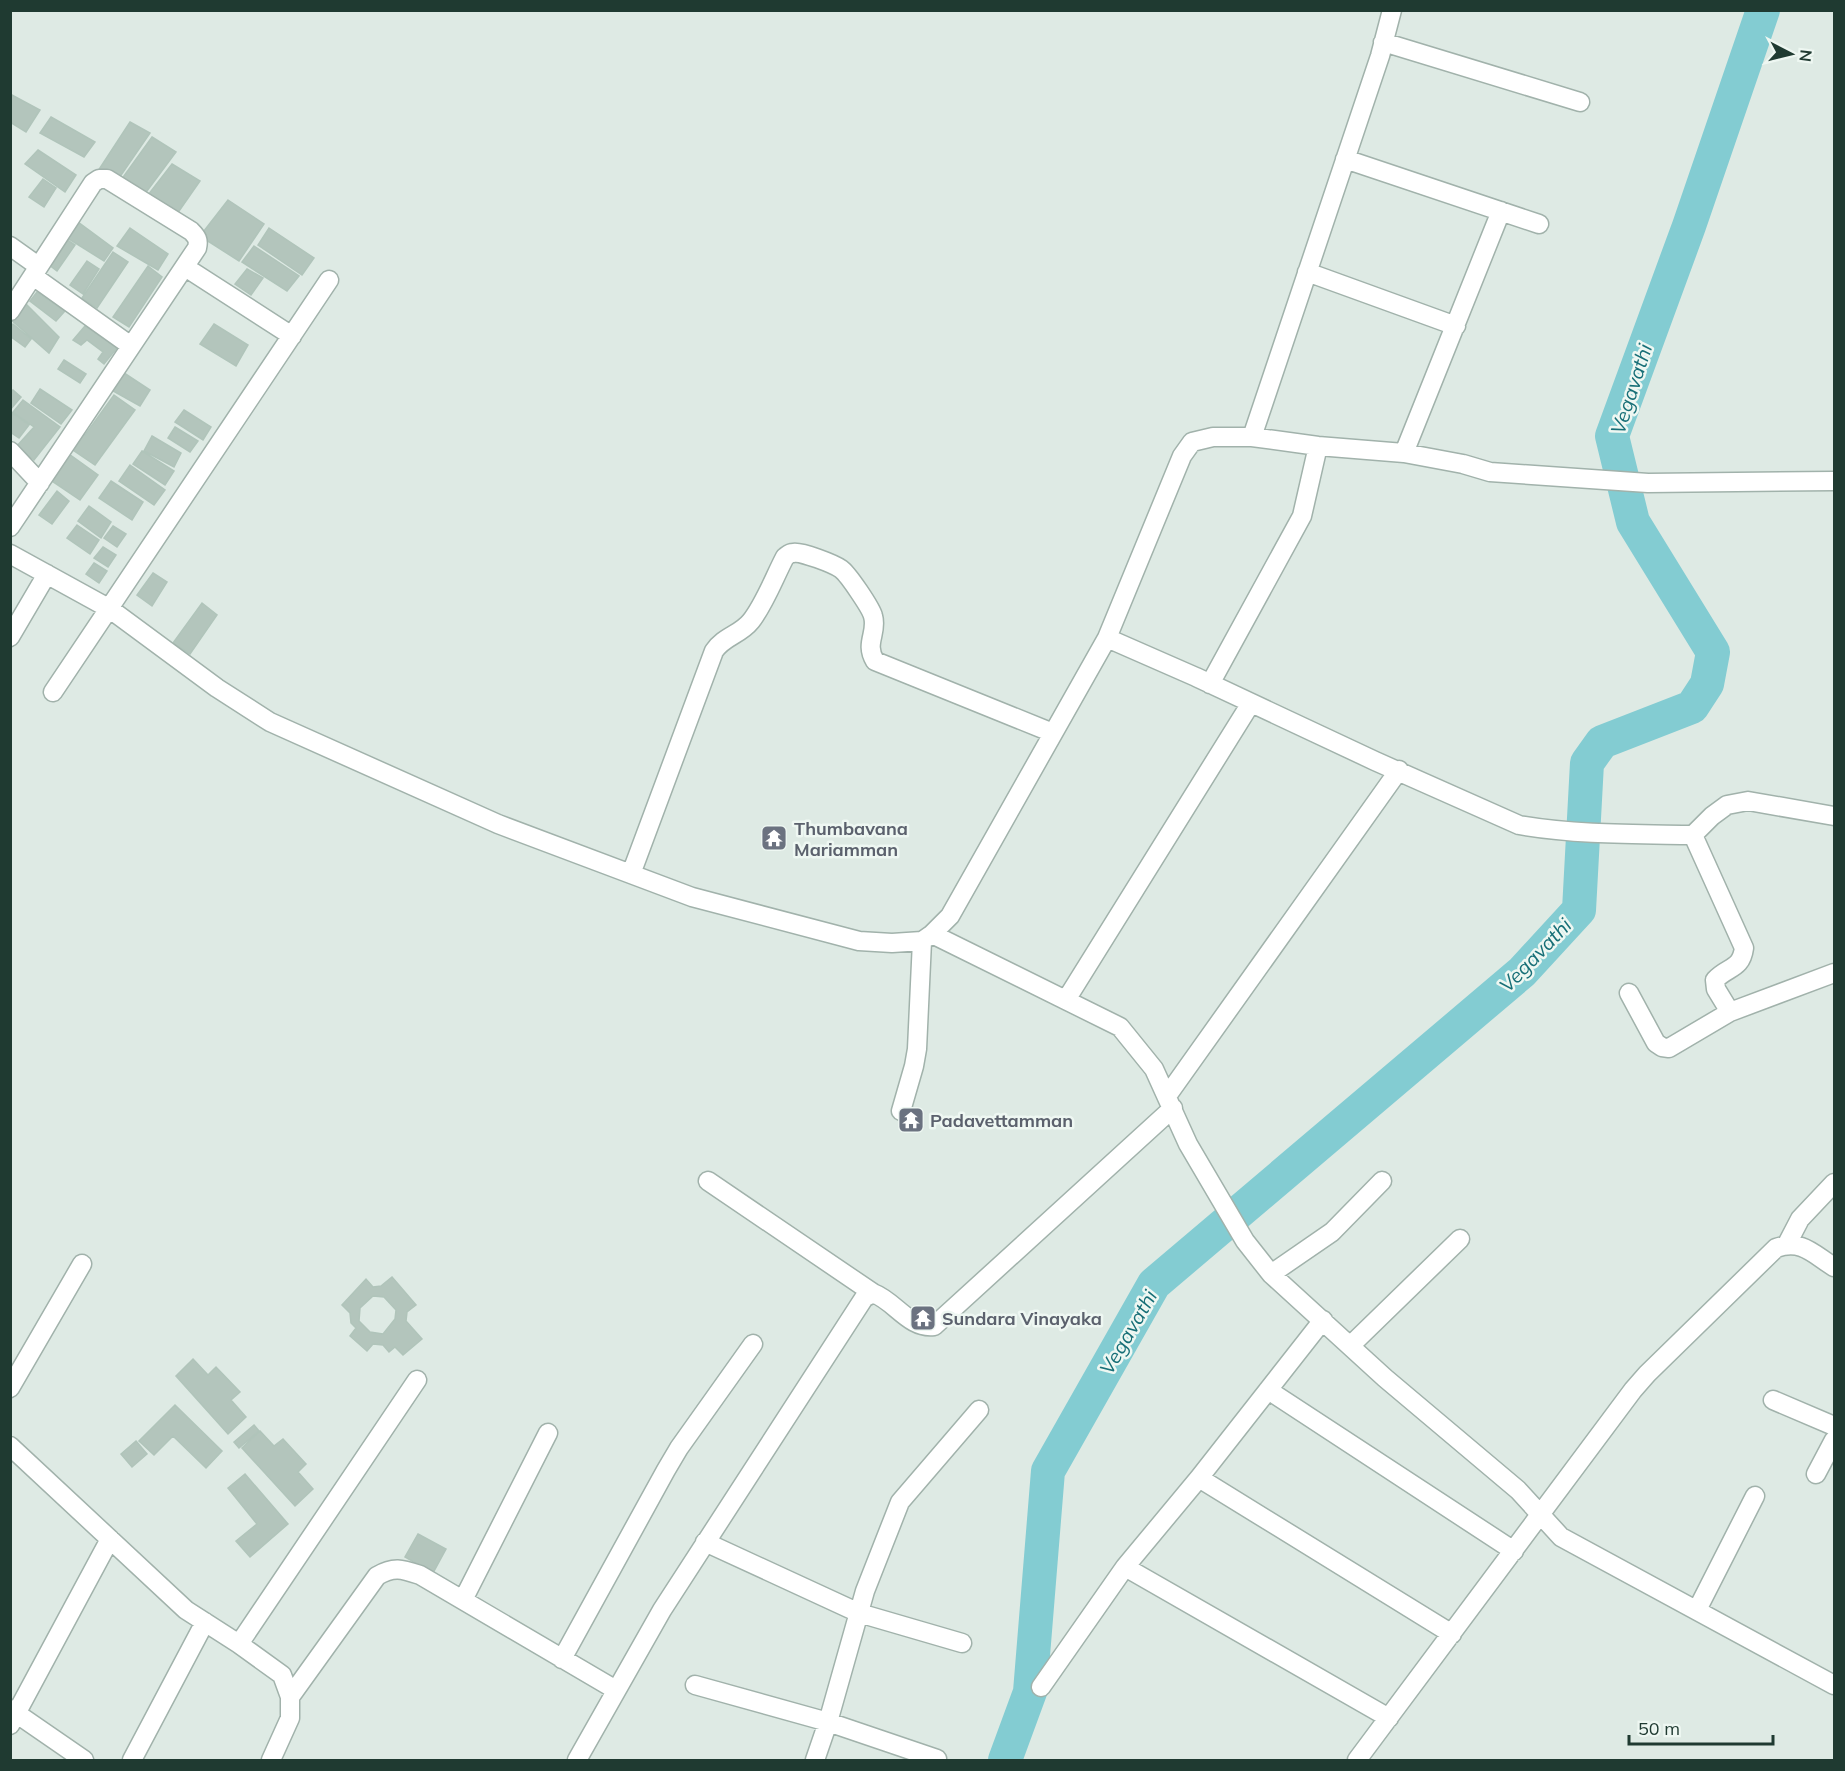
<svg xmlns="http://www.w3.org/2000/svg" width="1845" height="1771" font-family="Mulish,sans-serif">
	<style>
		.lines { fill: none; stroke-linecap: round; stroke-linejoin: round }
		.river { stroke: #83ccd2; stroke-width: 34 }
		.building { fill: #b3c5bc; stroke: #b0c4ba; stroke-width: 1.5; fill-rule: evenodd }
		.minor-casing { stroke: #a1b2ab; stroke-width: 21 }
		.minor { stroke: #fff; stroke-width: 18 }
		.labels { text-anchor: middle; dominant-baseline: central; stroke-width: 5; stroke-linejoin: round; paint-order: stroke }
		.worship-label { font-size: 18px; font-weight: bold; fill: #5b616d; stroke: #eef7f2; text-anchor: start }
		.water-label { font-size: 20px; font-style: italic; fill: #176f77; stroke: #eef7f2 }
	</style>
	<rect width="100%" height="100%" fill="#deeae4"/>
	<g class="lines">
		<path class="river" d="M1005,1760L1030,1692L1048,1471L1154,1284L1522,972L1579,910L1587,763L1602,742L1692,707L1707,684L1713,652L1633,522L1612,436L1689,226L1763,10"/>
	</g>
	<path class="building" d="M10,94L40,110L26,132L10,122Z
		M51,117L95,142L84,157L40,133Z
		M130,122L150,133L117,181L98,171Z
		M152,137L176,152L144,195L121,180Z
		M38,150L76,175L65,192L25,164Z
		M172,164L200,181L177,214L148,195Z
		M43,179L56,188L44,207L29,197Z
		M228,200L264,224L239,261L200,236Z
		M74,219L113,248L104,261L61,234Z
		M130,228L168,254L158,270L117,246Z
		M269,228L314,258L302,275L258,245Z
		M61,236L75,245L57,271L44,261Z
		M254,246L299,276L287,291L242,262Z
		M113,252L128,262L97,308L82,298Z
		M87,261L99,269L83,294L70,285Z
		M148,266L162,277L129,327L113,317Z
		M247,269L263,278L251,295L235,284Z
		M37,292L65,311L56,321L30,301Z
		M23,301L59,337L49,353L10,319Z
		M13,324L31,339L25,347L10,336V328Z
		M214,324L248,345L236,366L200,344Z
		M85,326L117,348L104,364L98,359L103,352L87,340L81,345L73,340Z
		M64,360L86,374L80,383L58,369Z
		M118,369L150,390L140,406L106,387Z
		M40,389L72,410L61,424L31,403Z
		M13,390L21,397L10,410V392Z
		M114,395L135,410L95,465L67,446L79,430L85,435Z
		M23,400L60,427L34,460L17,446L34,427L13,412Z
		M184,410L211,427L203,440L175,422Z
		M12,413L29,425L19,438L10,432Z
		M175,427L198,441L190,452L168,438Z
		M152,436L181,453L174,467L144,451Z
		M142,451L174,471L165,485L133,464Z
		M69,454L98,475L80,500L49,479Z
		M130,465L165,490L154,505L119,481Z
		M111,481L143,502L132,520L99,498Z
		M57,491L69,501L52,524L39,515Z
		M89,506L111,522L101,538L78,521Z
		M77,525L99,540L90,554L67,538Z
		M113,526L126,534L117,547L104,538Z
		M103,547L116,555L108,567L94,558Z
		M94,563L107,571L99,583L86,574Z
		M153,573L167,582L152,606L137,595Z
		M202,603L217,615L190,654L173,643Z
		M392,1277L416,1305L407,1312L406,1321L422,1339L403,1355L395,1347L389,1352L383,1345L373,1344L367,1351L350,1336L356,1328L351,1323L350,1313L342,1305L366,1279L373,1287L381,1286ZM373,1296L384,1297L396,1310L395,1319L383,1334L370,1332L359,1321L360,1308Z
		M193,1359L208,1375L216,1367L240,1392L231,1400L246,1417L228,1434L176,1376Z
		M175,1405L222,1451L206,1468L173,1436L154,1455L139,1441Z
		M254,1425L259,1431L239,1448L234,1442Z
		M260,1431L274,1446L283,1439L306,1464L298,1472L313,1489L295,1506L242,1448Z
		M136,1441L147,1454L132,1467L121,1454Z
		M245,1474L288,1524L250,1557L236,1541L257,1524L228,1488Z
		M418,1534L446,1549L433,1573L405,1557Z"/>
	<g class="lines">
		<defs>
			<path id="minor" d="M1383,42L1580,102
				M1345,159L1539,224
				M10,246L38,266
				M185,267L292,336
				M1307,272L1456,326
				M33,276L131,346
				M10,311L93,183L99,179H107L191,231C197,237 199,240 197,248L10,527
				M1252,437L1380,56L1392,10
				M10,451L40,483
				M1404,453L1501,211
				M10,554L110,609L217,688L270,722L498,824L692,897L859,941L892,943L922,941L932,934L950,916L1107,638L1182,456L1192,442L1213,437H1252L1318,446L1404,453L1463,464L1490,472L1648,483L1834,481
				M10,637L47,574
				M1107,638L1196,677L1375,761L1519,825C1576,835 1635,834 1693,835L1744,948C1741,970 1728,966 1715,980L1716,989L1730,1012L1834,973
				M1210,684L1302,516L1318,446
				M53,692L329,280
				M1693,835L1712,816L1727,805L1748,801L1834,816
				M631,874L714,651C724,636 740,635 751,621C765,603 774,578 785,557C788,555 789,553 793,553C801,551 834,564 841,569C848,574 871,608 873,616C878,633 864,643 875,661L1053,733
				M932,934L1120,1027L1154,1069L1188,1144L1245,1241L1271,1274L1385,1378L1518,1490L1561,1537L1834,1685
				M1629,993L1656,1043L1662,1047L1669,1048L1730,1012
				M1066,1000L1251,703
				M1167,1096L1399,770
				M901,1111L914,1066L917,1049L922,941
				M708,1181L873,1293
				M1787,1244L1800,1219L1834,1183
				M1271,1274L1332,1232L1382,1181
				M1323,1320L1199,1478L1452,1634
				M1350,1346L1460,1239
				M10,1388L82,1264
				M1268,1390L1514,1551
				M1773,1400L1834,1426
				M10,1446L186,1610L239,1644L282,1675L290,1697V1718L271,1760
				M1816,1474L1834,1440
				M1199,1478L1125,1567L1389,1718
				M705,1542L859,1613L962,1643
				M463,1600L548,1433
				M1697,1610L1755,1496
				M239,1644L417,1380
				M562,1659L666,1470L679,1448L753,1344
				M695,1685L828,1722L865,1591L900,1502L979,1410
				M1041,1687L1125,1567
				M290,1697L377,1576C394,1566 402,1569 420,1575L616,1690
				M10,1709L84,1760
				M10,1725L110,1539
				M132,1760L205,1622
				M577,1760L662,1610L864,1298L873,1293C895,1301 909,1329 934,1326L1173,1108
				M815,1760L828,1722L937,1759
				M1357,1760L1633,1390L1647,1374L1776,1248C1802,1239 1813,1254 1834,1267"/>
		</defs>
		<use href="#minor" class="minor-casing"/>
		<use href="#minor" class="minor"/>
	</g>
	<defs>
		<symbol id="temple-square" viewBox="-11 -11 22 22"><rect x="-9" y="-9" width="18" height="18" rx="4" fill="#6b7280" stroke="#eef7f2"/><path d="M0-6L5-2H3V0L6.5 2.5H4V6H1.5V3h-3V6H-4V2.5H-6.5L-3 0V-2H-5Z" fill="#fff"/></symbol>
	</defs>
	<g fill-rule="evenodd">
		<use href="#temple-square" x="759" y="823" width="30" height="30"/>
		<use href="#temple-square" x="896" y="1105" width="30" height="30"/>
		<use href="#temple-square" x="908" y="1303" width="30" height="30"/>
	</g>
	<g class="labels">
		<g class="worship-label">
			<text x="794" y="828">Thumbavana<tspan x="794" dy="21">Mariamman</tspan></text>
			<text x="930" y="1120">Padavettamman</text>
			<text x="942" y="1318">Sundara Vinayaka</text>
		</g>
		<g class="water-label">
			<text transform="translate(1631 389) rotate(-72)">Vegavathi</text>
			<text transform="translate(1535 955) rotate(-46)">Vegavathi</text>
			<text transform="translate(1128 1332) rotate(-60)">Vegavathi</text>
		</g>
	</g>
	<rect width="1845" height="1771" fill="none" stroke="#1f3a31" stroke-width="24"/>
	<g transform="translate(1791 54) rotate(97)" stroke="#eef7f2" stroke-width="4.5" paint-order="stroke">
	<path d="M0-4.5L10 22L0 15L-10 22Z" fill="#1f3a31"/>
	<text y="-9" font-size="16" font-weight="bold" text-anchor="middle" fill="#1f3a31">N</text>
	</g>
	<path d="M1629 1735v9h144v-9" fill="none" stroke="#1f3a31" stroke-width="3"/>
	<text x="1638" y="1735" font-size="18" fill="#1f3a31" stroke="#eef7f2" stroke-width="4.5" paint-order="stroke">50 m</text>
</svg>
